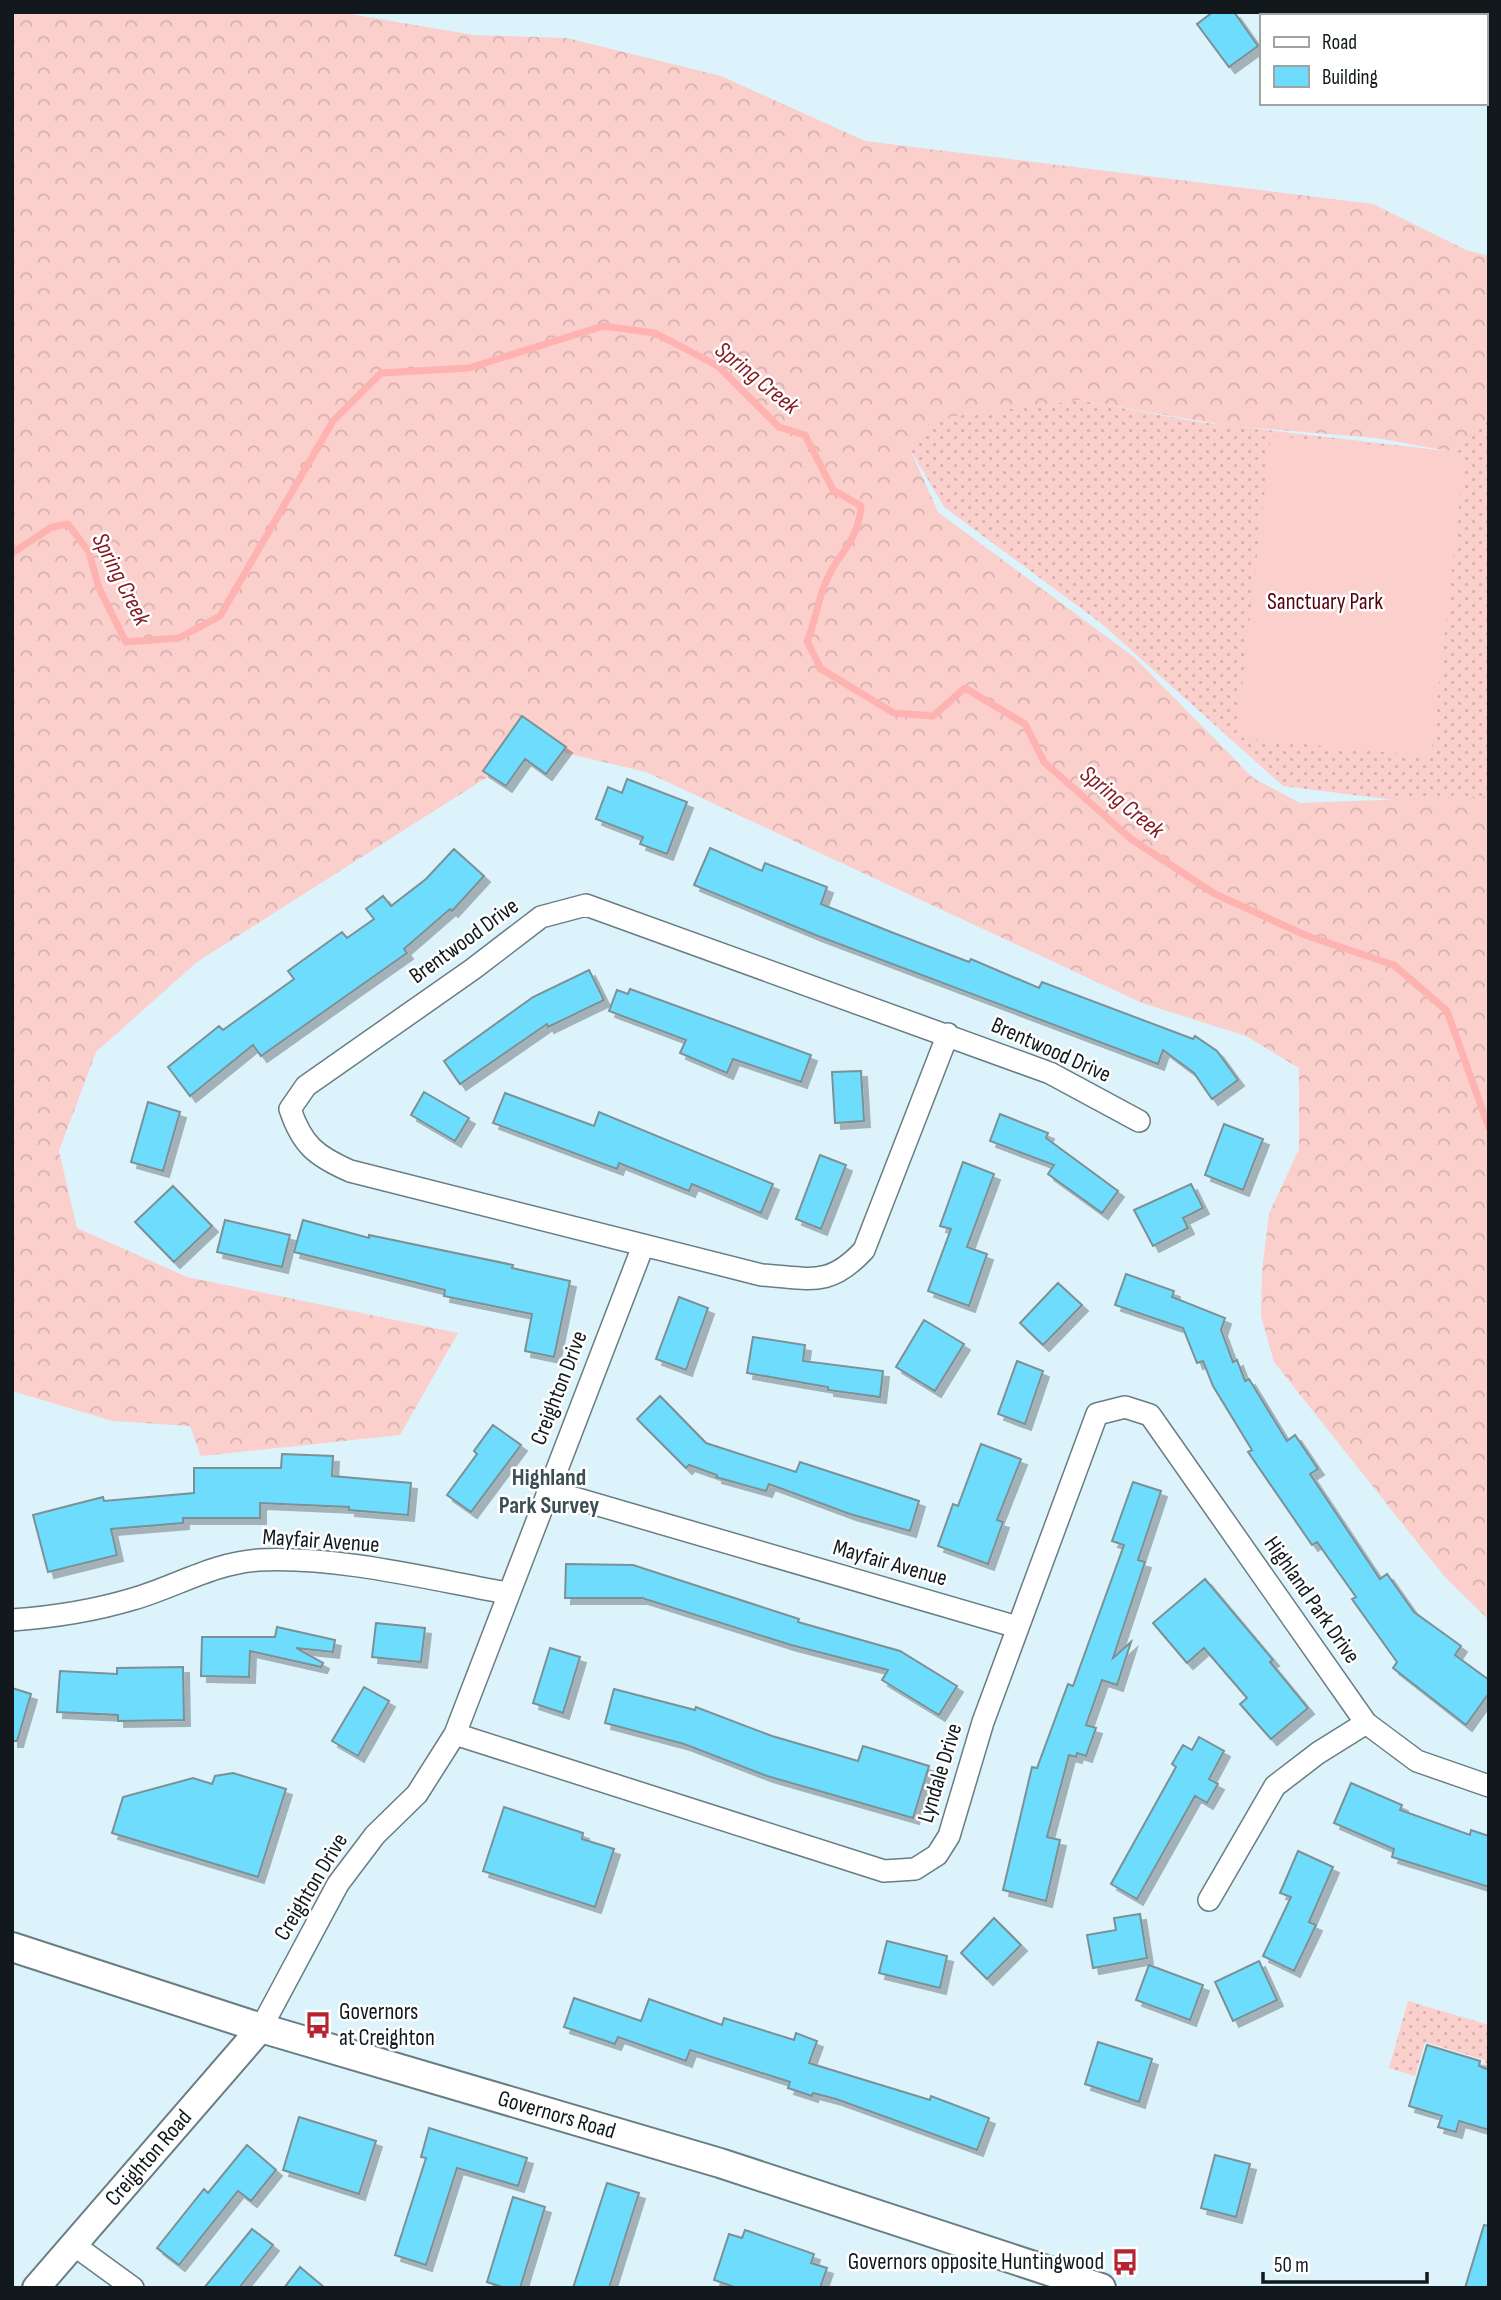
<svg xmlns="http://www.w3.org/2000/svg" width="1501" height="2300" font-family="'Sofia Sans Condensed',sans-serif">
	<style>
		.grass { fill: url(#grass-dots) }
		.forest { fill: url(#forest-crowns) }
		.pitch { fill: #facfcc }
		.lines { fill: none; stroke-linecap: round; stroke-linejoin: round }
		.stream { stroke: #feb3b0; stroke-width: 7 }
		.building { fill: #6eddfd; stroke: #7b9096; stroke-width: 2; filter: url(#shadow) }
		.minor-casing { stroke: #697d84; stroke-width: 24 }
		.tertiary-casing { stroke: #697d84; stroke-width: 30 }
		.secondary-casing { stroke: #697d84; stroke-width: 32 }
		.minor { stroke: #fff; stroke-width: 21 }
		.tertiary { stroke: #fff; stroke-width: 26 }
		.secondary { stroke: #fff; stroke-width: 28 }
		.labels { text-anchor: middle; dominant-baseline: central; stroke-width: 5; stroke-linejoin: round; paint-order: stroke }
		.park-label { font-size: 23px; fill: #53010c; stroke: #fff }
		.street-label { font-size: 23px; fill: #11191c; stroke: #fff }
		.poi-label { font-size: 23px; fill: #11191c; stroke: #fff; text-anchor: start }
		.water-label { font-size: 24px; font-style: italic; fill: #861c24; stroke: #fff }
		.neighbourhood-label { font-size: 24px; font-weight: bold; fill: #3c4f55; stroke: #fff }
	</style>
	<defs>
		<pattern id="grass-dots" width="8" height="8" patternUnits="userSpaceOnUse" patternTransform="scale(1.75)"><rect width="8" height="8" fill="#facfcc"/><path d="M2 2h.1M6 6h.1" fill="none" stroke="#d5b1af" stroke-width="1.8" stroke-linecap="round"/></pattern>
		<pattern id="forest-crowns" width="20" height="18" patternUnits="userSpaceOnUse" patternTransform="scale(1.75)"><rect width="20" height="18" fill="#facfcc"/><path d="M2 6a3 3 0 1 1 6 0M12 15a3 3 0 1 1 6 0" fill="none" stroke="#d5b1af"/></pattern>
		<filter id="shadow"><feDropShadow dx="6" dy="6" stdDeviation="0" flood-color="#0004"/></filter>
	</defs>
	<rect width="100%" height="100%" fill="#ddf3fb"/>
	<path class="grass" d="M1079,400L1198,422L1447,451L1489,418V812L1283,786L1102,624L944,507L910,449L932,419Z
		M1408,2001L1489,2025V2067L1484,2066L1485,2060L1425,2042L1415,2076L1389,2068Z"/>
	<path class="forest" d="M12,12H338L474,35L567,38L721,76L865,141L1373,204L1466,250L1489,256V418L1448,451L1377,438L1229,426L1079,400L932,419L910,449L938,512L1134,657L1253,778L1300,803L1489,796V1620L1444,1576L1274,1362L1261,1316L1262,1271L1269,1214L1299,1149V1068L1246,1036L1142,1003L646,772L536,746L197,962L96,1052L59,1151L77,1228L187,1277L458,1333L400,1435L201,1456L190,1426L113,1421L12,1391Z"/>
	<path class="pitch" d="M1271,436L1465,453L1431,757L1236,737Z"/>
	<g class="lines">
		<path class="stream" d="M12,553L52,527L68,524L89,552L99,588L126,642L179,638L220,616L333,421L381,373L469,368L603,326L655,333L718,366L779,427L805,435L833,490L861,506C858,545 837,552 825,584C817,603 815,623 807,641L821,669L894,713L933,716L965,688L1025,724L1044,762L1131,839L1215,894L1305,935L1394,965L1447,1011L1489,1128"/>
	</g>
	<path class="building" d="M1213,12H1234L1258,46L1229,67L1197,24Z
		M522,716L566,747L546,774L525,759L506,786L483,771Z
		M627,779L687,802L667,854L640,844L643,837L596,819L608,787L622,793Z
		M710,848L762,871L765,863L827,887L821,904L891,932L969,962L971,959L1039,988L1042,982L1193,1039L1195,1036L1217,1051L1238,1080L1212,1099L1194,1073L1163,1050L1158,1064L818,936L694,885Z
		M454,849L484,876L452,911L450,909L404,949L407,953L261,1056L253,1045L190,1096L168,1067L219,1026L223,1030L294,979L288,971L342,932L347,938L374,919L366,909L383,896L391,906L426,879Z
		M589,970L604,1000L548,1027L547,1024L460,1084L444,1061L533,997Z
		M630,989L811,1055L801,1082L733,1059L727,1073L680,1053L686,1040L609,1011L617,990L628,994Z
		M861,1071L864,1121L835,1123L832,1072Z
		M424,1092L469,1118L455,1141L411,1115Z
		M505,1093L594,1126L599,1112L773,1184L761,1213L692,1184L689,1191L619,1163L617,1169L493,1123Z
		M148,1102L180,1112L163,1171L131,1162Z
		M1000,1114L1048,1133L1046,1138L1118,1191L1102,1213L1048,1174L1054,1165L990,1141Z
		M1224,1124L1263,1139L1243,1190L1205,1175Z
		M820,1155L846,1165L821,1229L796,1219Z
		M963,1162L994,1174L967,1247L987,1254L969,1306L928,1291L951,1229L940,1226Z
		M1191,1184L1203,1208L1183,1218L1188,1228L1153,1246L1134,1210Z
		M173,1186L212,1226L174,1262L135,1222Z
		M225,1220L290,1235L282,1267L217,1252Z
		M303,1220L369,1238V1235L513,1265L512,1268L570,1281L554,1357L525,1351L532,1314L444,1296L445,1290L294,1252Z
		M1126,1274L1174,1291L1172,1297L1225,1318L1221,1330L1233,1362L1237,1360L1245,1381L1249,1379L1287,1441L1295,1435L1318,1469L1310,1474L1380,1579L1387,1574L1414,1612L1461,1646L1455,1655L1489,1680V1693L1466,1725L1393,1668L1397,1662L1352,1599L1356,1597L1317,1542L1312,1545L1248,1452L1252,1450L1213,1386L1203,1361L1197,1363L1183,1328L1115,1305Z
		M1058,1283L1082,1305L1043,1345L1020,1323Z
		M679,1297L708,1308L686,1370L656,1359Z
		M924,1320L964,1344L935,1391L896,1367Z
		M753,1337L805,1345L803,1361L883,1371L880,1397L828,1390V1387L747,1373Z
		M1017,1361L1043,1371L1025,1424L998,1414Z
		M660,1396L706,1443L796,1472L800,1462L919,1501L910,1531L850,1514L769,1484L766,1491L716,1477L717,1475L689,1465L686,1468L637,1419Z
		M493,1425L521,1445L471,1512L447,1495L477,1454L474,1451Z
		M981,1444L1021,1459L997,1520L1003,1522L988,1564L938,1546L953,1504L958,1506Z
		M282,1454L333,1456L332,1476L411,1483L408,1515L349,1510V1507L260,1503V1518H183V1523L111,1529L117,1555L48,1572L33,1515L103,1497L104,1501L194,1493V1468H281Z
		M1133,1482L1161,1491L1138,1560L1145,1562L1113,1658L1131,1642L1117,1685L1102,1680L1086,1725L1096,1728L1086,1756L1077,1753L1076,1757L1069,1755L1047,1837L1060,1840L1046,1901L1003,1890L1032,1767L1037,1768L1068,1684L1073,1686L1124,1545L1112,1541Z
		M566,1564L633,1565L799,1619L798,1622L900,1651L957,1686L939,1715L882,1680L888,1670L791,1645L642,1598H565Z
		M1205,1579L1273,1660L1270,1662L1308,1708L1271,1739L1240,1704L1247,1698L1204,1648L1187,1663L1153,1623Z
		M376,1623L425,1628L421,1662L372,1657Z
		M277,1627L335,1640L333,1652L296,1648L323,1663L321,1667L250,1651L249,1677L201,1676L202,1637H275Z
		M550,1648L580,1657L563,1713L533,1703Z
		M183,1667L184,1720L118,1721V1715L57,1712L60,1671L117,1674V1668Z
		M364,1687L389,1701L358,1756L332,1741Z
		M12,1688L31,1694L17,1741H12Z
		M614,1689L695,1710L696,1707L772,1736L858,1761L863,1746L929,1766L913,1818L767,1776L684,1744L605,1723Z
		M1199,1737L1224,1751L1209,1779L1218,1784L1207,1803L1195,1796L1137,1899L1111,1884L1176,1767L1172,1764L1183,1745L1192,1750Z
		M233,1773L286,1789L258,1877L112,1833L123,1797L193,1778L212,1784L215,1776Z
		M1351,1783L1402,1805L1400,1810L1470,1835L1471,1830L1489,1836V1887L1392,1857L1394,1849L1334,1823Z
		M504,1807L583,1833L582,1839L614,1849L595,1907L483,1871Z
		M1298,1851L1333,1867L1309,1922L1316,1925L1294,1971L1263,1956L1291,1897L1280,1893Z
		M1140,1914L1147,1958L1093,1968L1087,1935L1116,1930L1114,1918Z
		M994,1918L1021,1945L987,1979L961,1953Z
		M887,1941L947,1956L940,1988L879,1973Z
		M1259,1961L1277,2000L1233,2021L1215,1982Z
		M1149,1965L1203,1985L1190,2020L1136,2000Z
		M574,1998L641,2021L649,1999L722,2025L724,2018L794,2040L796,2033L817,2041L809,2063L930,2100L931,2096L989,2118L977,2150L836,2099L813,2093L812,2096L788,2088L790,2082L690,2050L686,2061L618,2037L615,2044L564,2027Z
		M1098,2042L1152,2059L1139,2102L1085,2084Z
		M1427,2045L1480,2061L1479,2066L1489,2070V2130L1459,2121L1456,2132L1438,2127L1442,2116L1409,2106Z
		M299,2117L376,2141L359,2194L283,2170Z
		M429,2128L527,2158L518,2186L457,2168L426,2265L395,2255L426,2158L421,2157Z
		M247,2145L276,2170L251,2201L238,2191L179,2265L157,2248L204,2189L208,2193Z
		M1215,2155L1250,2164L1236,2217L1201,2208Z
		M607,2183L639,2193L609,2288H573Z
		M513,2197L545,2207L520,2288H505L487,2282Z
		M1484,2225L1489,2226V2288H1465Z
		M252,2229L273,2245L239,2288H204Z
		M745,2230L814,2254L811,2263L827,2268L820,2288H737L714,2280L729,2234L742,2238Z
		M300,2267L325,2288H284Z"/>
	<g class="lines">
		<defs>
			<path id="minor" d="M948,1034L864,1250C829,1288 810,1278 762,1275L350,1171C316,1156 302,1145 290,1109L306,1086L473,969L541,917L586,905L1050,1073L1139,1121
				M547,1490L1017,1627
				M12,1620C54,1617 93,1611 133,1599C175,1587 213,1563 259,1560C338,1556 429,1579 507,1593
				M455,1734L884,1871L915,1869L937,1855L949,1836L983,1722L1097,1414L1125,1407L1150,1415L1366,1723L1417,1761L1489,1786
				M1209,1900L1275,1786L1318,1753L1366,1723
				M261,2028L338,1884L375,1835L417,1794L455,1734L643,1246
				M74,2245L133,2288"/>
			<g id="tertiary">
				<path id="s1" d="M36,2288L261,2028"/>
			</g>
			<g id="secondary">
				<path id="s2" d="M12,1947L261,2028L720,2163L1101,2288"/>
			</g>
		</defs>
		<use href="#minor" class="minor-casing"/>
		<use href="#tertiary" class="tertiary-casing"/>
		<use href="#secondary" class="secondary-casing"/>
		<use href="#minor" class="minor"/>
		<use href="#tertiary" class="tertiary"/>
		<use href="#secondary" class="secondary"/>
	</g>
	<defs>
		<symbol id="bus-bare" viewBox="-9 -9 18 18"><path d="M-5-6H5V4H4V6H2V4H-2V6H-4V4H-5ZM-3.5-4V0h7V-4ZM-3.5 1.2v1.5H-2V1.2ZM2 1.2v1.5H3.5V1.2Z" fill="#b52331" stroke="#fff" stroke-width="2.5" paint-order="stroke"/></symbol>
	</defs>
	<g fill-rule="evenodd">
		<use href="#bus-bare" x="299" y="2006" width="38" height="38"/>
		<use href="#bus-bare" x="1106" y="2243" width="38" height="38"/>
	</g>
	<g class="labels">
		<g class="park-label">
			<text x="1325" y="602">Sanctuary Park</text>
		</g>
		<g class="street-label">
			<text transform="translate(464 941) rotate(-36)">Brentwood Drive</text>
			<text transform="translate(1051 1050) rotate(24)">Brentwood Drive</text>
			<text transform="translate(559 1388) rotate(-69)">Creighton Drive</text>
			<text transform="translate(321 1541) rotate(4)">Mayfair Avenue</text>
			<text transform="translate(890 1563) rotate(16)">Mayfair Avenue</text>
			<text transform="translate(1312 1600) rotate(55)">Highland Park Drive</text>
			<text transform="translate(940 1773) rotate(-73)">Lyndale Drive</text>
			<text transform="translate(311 1887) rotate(-59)">Creighton Drive</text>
			<text stroke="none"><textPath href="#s2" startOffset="570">Governors Road</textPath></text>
			<text stroke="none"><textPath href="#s1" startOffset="172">Creighton Road</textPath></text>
		</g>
		<g class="poi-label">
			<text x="339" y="2012">Governors<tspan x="339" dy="26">at Creighton</tspan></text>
			<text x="1104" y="2262" text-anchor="end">Governors opposite Huntingwood</text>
		</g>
		<g class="water-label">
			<text transform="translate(757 378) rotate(39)">Spring Creek</text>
			<text transform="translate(121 579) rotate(63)">Spring Creek</text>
			<text transform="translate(1122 802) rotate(39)">Spring Creek</text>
		</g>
		<g class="neighbourhood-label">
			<text x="549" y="1477">Highland<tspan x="549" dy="28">Park Survey</tspan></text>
		</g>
	</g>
	<rect width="1501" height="2300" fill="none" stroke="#11191c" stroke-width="28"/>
	<rect x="1260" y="14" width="228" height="91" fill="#ffffff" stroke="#a0a3a4" stroke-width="2"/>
	<rect x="1274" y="37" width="35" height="10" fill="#ffffff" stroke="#a0a3a4" stroke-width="2"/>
	<text x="1322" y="49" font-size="21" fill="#11191c">Road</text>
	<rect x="1274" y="66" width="35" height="21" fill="#6eddfd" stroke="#a0a3a4" stroke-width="2"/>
	<text x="1322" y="84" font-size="21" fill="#11191c">Building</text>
	<path d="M1263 2272v10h164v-10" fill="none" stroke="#11191c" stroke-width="3.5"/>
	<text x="1274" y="2272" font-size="21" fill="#11191c" stroke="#ffffff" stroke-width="5" paint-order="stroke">50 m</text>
</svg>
